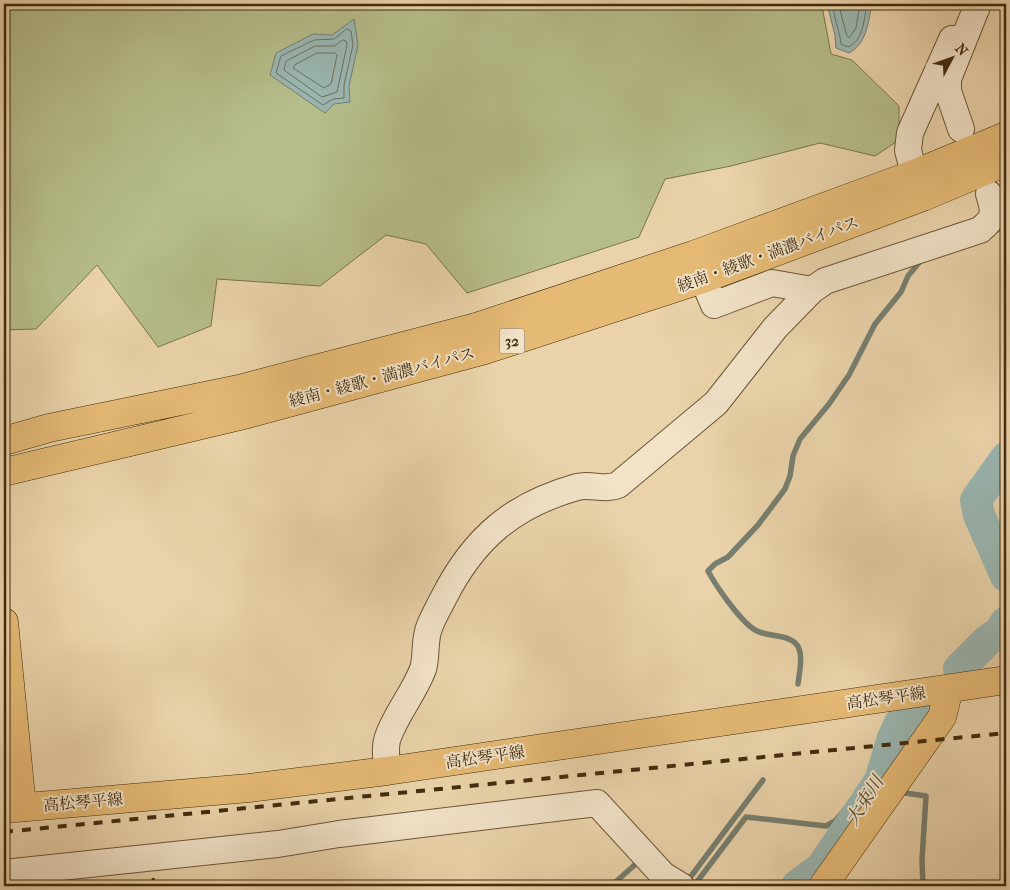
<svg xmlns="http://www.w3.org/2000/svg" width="1010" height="890" font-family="'IM FELL French Canon','Noto Serif JP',serif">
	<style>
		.green { fill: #b5bd8a; stroke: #7c744c }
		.water { fill: #9ab6b1; stroke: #777f70 }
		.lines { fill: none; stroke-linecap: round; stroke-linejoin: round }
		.shore { stroke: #6e7160; stroke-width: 1 }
		.stream { stroke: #777f70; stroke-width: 5.5 }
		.river { stroke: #9ab6b1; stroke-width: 32 }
		.minor-casing { stroke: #6c5635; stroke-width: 28 }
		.major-casing { stroke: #422c0e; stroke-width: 29 }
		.highway-casing { stroke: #422c0e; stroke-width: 29 }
		.path { stroke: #422c0e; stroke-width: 3; stroke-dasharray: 4 2.5; stroke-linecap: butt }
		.minor { stroke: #f1e2c8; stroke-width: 26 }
		.major { stroke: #e5ba75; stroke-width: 28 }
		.highway { stroke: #e5ba75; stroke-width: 28 }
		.rail { stroke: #422c0e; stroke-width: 4; stroke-dasharray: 9 9; stroke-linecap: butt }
		.labels { text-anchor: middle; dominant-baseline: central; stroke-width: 4; stroke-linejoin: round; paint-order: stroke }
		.shield { fill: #f1e2c8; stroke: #766346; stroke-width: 1 }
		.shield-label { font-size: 15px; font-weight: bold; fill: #422c0e }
		.street-label { font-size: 16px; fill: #422c0e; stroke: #f1e2c8 }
		.water-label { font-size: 18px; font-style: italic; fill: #54482f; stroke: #f1e2c8 }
	</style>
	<rect width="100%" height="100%" fill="#ead3aa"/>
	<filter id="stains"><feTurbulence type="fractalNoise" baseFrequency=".004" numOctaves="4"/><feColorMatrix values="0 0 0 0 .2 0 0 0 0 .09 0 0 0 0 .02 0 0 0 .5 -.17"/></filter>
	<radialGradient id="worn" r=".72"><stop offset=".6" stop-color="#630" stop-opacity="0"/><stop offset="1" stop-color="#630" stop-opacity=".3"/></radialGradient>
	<path class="green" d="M4,4H823L822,6L831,54L852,60L899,106V140L875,156L820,143L731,166L665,179L639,237L467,293L426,244L386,235L320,286L217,279L211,326L158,347L97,265L36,329L4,330Z"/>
	<path class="water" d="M831,4H872C868,23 867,43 849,53L836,48L835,35L828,8Z
		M354,19L358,45L349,86L350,102L334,104L325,113L270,75L276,53L313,34L332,35Z"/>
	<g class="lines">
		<path class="shore" d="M834,4C832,16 840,30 841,44L848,47C864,40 864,18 867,4
			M841,4L840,10L847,36L849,38L856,28L860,4
			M347,29L351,31L353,45L344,85V98L333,99L323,105L276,73L281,56L314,40L334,39Z
			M343,40L346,41L347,45L337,92L322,97L284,70L286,61L315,46H334Z
			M317,53H335L337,55L331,84L324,88L293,68L295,65Z"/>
		<path class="stream" d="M997,230L1006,221
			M798,684C799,674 804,654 797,645C788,634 769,637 757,631C742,624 716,586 708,571L715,564L728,557L758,525L785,489L790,476L793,456L800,439L829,404L849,375L875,324L901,292L908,276L922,259
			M898,792L926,796L922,860L923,886
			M686,883L763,780
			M686,884L696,883L746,817L826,826L835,821L861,791L864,789L880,791
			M611,886L638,862L640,864"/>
		<path class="river" d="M1006,458L976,500L979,515L1006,576
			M959,669L988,640L999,633L1006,622
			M797,886L822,867L826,861L880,781L893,738L900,723L919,710"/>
		<defs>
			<path id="minor" d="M961,129L948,91V79L978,4
				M914,174L908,150L910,133L952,39H963
				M703,279L714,305L772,283L812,290
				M387,771C387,761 384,747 388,737C396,714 414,693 423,669C427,656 424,641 429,628C433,617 439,607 444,597C474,538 513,505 577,487C591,483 604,491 618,485L716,403L775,328L812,290L825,281L980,230C995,218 995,213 989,194
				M4,873L278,844L339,834L597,803L663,875L681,886"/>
			<path id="major" d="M4,622L22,807
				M4,809L249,788L387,771L1006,680
				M823,886L942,717L947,697V690"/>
			<path id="highway" d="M4,441L49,428L239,389L476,327L693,255L914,174L1006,136
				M4,472L240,416L485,350L703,279L923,197L1006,162"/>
		</defs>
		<use href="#minor" class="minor-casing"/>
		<use href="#major" class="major-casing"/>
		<use href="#highway" class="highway-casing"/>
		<path class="path" d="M153,878L154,886"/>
		<use href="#minor" class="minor"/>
		<use href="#major" class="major"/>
		<use href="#highway" class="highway"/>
		<path class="rail" d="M4,832L1006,733"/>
	</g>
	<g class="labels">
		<rect class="shield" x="499.5" y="328.5" width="25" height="25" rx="4"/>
		<g class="shield-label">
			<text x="512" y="341">32</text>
		</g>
		<g class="street-label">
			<text transform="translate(768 254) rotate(-20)">綾南・綾歌・満濃バイパス</text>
			<text transform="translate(382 377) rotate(-15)">綾南・綾歌・満濃バイパス</text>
			<text transform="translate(886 698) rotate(-8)">高松琴平線</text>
			<text transform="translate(485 757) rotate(-8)">高松琴平線</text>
			<text transform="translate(83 802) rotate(-5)">高松琴平線</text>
		</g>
		<g class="water-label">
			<text transform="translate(865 801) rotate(-58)">大束川</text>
		</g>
	</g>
	<rect width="1010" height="890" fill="none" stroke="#ead3aa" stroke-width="20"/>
	<rect x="5" y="5" width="1000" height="880" fill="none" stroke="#422c0e" stroke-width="2.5"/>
	<rect x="10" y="10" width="990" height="870" fill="none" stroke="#422c0e"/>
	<g transform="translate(952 58) rotate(49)" stroke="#f1e2c8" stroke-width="4" paint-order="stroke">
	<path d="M0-4L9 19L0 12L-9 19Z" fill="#422c0e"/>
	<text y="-8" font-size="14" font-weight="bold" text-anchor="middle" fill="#422c0e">N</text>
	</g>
	<rect width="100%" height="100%" filter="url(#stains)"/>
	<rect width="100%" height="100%" fill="url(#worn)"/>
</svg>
